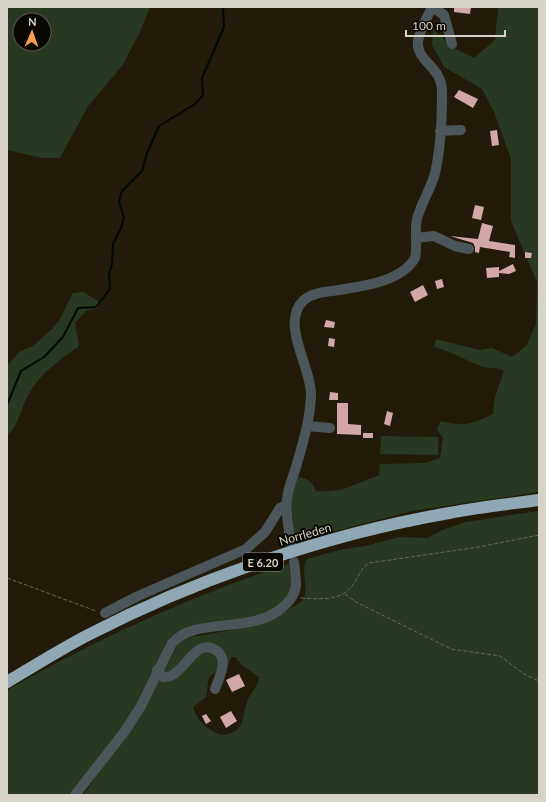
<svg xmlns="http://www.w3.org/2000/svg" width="546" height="802" font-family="Lato,sans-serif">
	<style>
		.green { fill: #283821; fill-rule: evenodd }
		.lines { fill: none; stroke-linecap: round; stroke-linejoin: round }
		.stream { stroke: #000809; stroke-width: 2 }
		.building { fill: #d2a7a5 }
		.path { stroke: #6d6658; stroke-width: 1; stroke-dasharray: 4 2; stroke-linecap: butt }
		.minor { stroke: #4c565a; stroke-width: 10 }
		.highway { stroke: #8fa8b3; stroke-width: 12 }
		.labels { text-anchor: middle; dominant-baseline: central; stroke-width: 4; stroke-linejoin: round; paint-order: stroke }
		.shield { fill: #090702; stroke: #9a968d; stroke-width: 1 }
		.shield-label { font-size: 11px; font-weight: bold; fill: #d8d3c8 }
		.street-label { font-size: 12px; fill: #d8d3c8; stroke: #090702 }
	</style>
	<rect width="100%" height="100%" fill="#221b0a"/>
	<path class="green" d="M7,7H150L140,32L122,66L88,106L60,158H43L7,150ZM20,20H44V44H20Z
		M498,7H539V492L412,511L301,540L295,538L290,497L297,477C308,478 312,481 316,491C339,494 358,483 379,475L380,464L425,463L440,458L443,438L437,429L441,421C463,427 473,424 493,414L495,397L504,371C497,367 489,369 482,367C466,360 452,352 434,347L436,339L480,350L492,348L512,357L526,346L536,324L537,282L511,221V159L494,112L482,89L444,67L432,45L433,29L452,47L474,58L495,40Z
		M83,292L98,301V308L86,311L75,323L79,346C60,360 42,372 30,392C21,406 19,425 7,436V366L19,352L33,346L52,329L60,319L73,293Z
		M381,436L438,437V455L380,454Z
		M539,511V795H83L150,699L178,643L187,638C222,631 258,629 289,609C293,607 299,604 302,601C311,589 299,571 307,559L339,550L366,546L399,537L427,538L445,529L465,522ZM231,657H235L242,665L259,677C258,687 252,691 248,699C241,716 247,733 221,735C207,730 197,721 193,707L206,697L209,677L214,673L226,671Z
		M288,564C291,574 294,587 288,597C271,622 215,624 187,628C162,635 165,651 154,671C147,686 140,701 132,714C115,742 91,769 71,795H7V690C97,639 190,596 288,564Z"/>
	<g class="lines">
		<path class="stream" d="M7,405L21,371L44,357L63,337L78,308L96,307L110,289L109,274L112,264L113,244L121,228L124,218L119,201L122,191L142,171L147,153L159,126L195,104L203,95L202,78L224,27L223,7"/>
	</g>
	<path class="building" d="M454,7H471L470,14L454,12Z
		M459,90L478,99L473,108L454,97Z
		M497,130L499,145L492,146L490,131Z
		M475,205L484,207L481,220L472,218Z
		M482,223L493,226L489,241L515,245V258L509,257L510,252L480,247L479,253L475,252V247L473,243L450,236L478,239Z
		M525,252L532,253L531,258H525Z
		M513,264L516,271L509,274L499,273V277L487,278L486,268L499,267V271Z
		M442,279L444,287L437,289L435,281Z
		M423,285L428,295L415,302L410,292Z
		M326,320L335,322L334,328L324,327Z
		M329,338L335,339L334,347L328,346Z
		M330,392L338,393V400H329Z
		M337,403H348V424L361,425V435L337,434Z
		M387,411L393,413L390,426L384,424Z
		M363,433H373V438H363Z
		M239,674L245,686L232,692L226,680Z
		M231,711L237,721L226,728L220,717Z
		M206,714L211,721L206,724L202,716Z"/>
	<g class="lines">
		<path class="path" d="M7,578L96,611
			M345,594L356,602L451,649L500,656L524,674L539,681
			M301,598C321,599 343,602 355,582C360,574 361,568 369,563L479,547L539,535"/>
		<path class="minor" d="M440,131L461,130
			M416,238L434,236L455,246L469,249
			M307,426L330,428
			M291,544C289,529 285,513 287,499C288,488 293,477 296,467C303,443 310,420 311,395C312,368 279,323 304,300C314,292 327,292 339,290C363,286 401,282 415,258C418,245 414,232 417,219C421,203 431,189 435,173C441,148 442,120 442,94C443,65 416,63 418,41C420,29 427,18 432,7L444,15L452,44
			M105,613L138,596L246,549L265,532L280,508L286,505
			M157,670L163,677C166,677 170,677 172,675C186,670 197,636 217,651C229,660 219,678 215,689
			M75,795L125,731L141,706L172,643C196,616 252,635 283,607C290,601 295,595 296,586C296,578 295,569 294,562"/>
		<path class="highway" d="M7,682C34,666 61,649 88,635C198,578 328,534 449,513C479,507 509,504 539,500"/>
	</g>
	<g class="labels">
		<rect class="shield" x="243" y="553" width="40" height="18" rx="3"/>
		<g class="shield-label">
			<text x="263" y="562">E 6.20</text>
		</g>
		<g class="street-label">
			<text transform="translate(305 534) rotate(-16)">Norrleden</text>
		</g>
	</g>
	<rect width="546" height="802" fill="none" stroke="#d8d3c8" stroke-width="16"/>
	<g transform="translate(32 32) rotate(2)"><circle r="19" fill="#090702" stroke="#5c5951"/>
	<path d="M0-3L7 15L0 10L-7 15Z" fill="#fb9e51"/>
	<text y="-6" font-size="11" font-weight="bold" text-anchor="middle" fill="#d8d3c8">N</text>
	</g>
	<path d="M406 30v6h99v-6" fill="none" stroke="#d8d3c8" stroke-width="2"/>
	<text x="412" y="30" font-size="12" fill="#d8d3c8" stroke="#090702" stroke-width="3" paint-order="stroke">100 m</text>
</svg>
